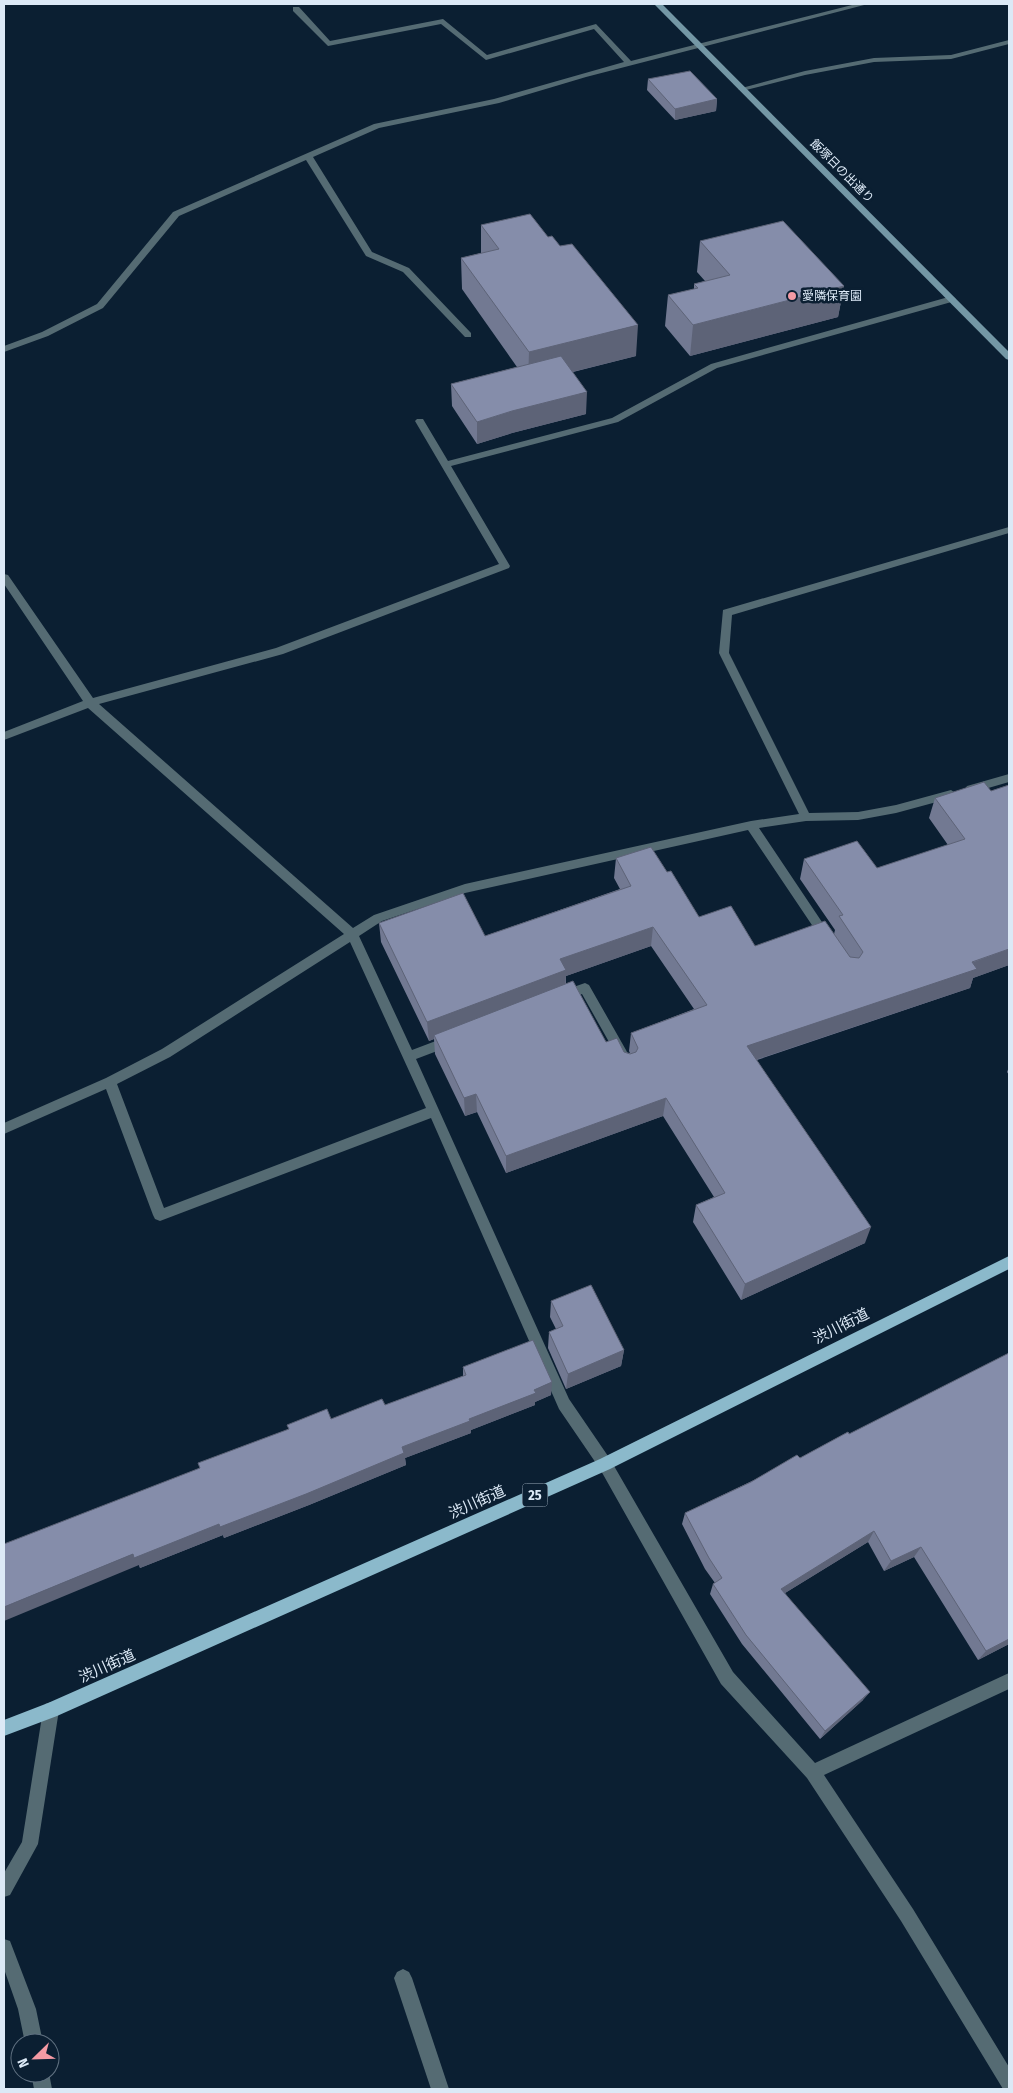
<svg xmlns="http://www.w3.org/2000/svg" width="1013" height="2093" font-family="'Fira Sans Condensed','Noto Sans JP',sans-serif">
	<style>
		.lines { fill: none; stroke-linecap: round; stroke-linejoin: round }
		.lane { fill: #556b73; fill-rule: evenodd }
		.street { fill: #556b73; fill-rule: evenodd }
		.secondary { fill: #7497a5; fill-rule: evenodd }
		.primary { fill: #8bb9cb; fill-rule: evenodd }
		.wall { fill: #727992; fill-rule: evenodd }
		.shaded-wall { fill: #5d6377 }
		.building { fill: #858daa; stroke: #5d6377 }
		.poi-dot { fill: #f49aa4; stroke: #0b1f32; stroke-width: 2 }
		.labels { text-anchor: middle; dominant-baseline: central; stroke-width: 5; stroke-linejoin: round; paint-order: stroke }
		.far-street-label { font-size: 12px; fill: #dce9f6; stroke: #0b1f32 }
		.far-poi-label { font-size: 12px; fill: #dce9f6; stroke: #0b1f32; text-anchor: start }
		.shield { fill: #0b1f32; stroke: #9dacbb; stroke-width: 1 }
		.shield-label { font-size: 14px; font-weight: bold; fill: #dce9f6 }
		.street-label { font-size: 15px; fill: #dce9f6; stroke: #0b1f32 }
	</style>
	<rect width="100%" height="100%" fill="#0b1f32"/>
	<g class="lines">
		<path class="lane" d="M1009,40V44L951,59L874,62L805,75L742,91L738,89L805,71L874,58L951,55Z"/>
		<path class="street" d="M856,4H868L586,77L499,103L379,128L313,157L372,252L409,268L471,333V337H465L403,272L366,256L306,160L179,216L103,308L48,336L4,352V346L42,332L97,304L173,212L374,124L494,99L624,62L594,29L486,60L441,24L328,46L293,11V7H299L330,41L443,19L487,55L596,24L631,61Z
			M952,296L956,299L955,301L717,368L618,422L451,466L510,566L509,568L283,654L99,704L353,928L374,915L465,884L751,821L799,814L719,653L723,610L1009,527V533L732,615L729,653L809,813L858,812L896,805L951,790L957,794L955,797L896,813L858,820L806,821L759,828L830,934L832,937L830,940H822L748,830L465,893L382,921L359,936L412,1050L449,1036L453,1037L455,1041L453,1045L416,1059L569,1399L610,1459L733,1672L815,1763L1009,1673V1689L824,1775L913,1909L1009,2067V2089H1003L901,1921L807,1778L721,1684L600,1469L559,1409L431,1118L160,1221L155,1219L153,1215L106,1089L4,1134V1123L106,1078L162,1049L344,934L88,708L4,740V732L83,701L4,584V574L8,575L93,698L276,648L499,564L415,421L417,419H423L448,461L612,418L711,364ZM350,942L426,1108L164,1208L117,1084L170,1057Z
			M1009,774V782L971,793L965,789L967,786Z
			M585,983L589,985L626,1050L628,1054L626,1058L622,1059L618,1058L582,994L563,1001L559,1000L557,996L559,992Z
			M51,1702L57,1704L59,1710L38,1844L10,1895L4,1897V1873L22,1842L43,1710L45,1704Z
			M4,1939L10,1941L36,2009L43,2043H25L18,2009L4,1969Z
			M403,1969L409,1972L412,1978L449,2089H431L394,1978L397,1972Z
			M31,2073H49L52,2089H34Z"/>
		<path class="secondary" d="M654,4H662L1009,352V360L1006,359Z"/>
		<path class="primary" d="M1009,1256V1269L610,1469L57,1716L4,1736V1720L48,1703L600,1459Z"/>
	</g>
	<path class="wall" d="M648,79L717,99L716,111L675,120L647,90Z
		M481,225L636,356L573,372L586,414L512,433L477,444L452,406L451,384L517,367L462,289L461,258L481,253Z
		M700,241L844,286L838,317L690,356L665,326L668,295L694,289V284L705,281L697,272Z
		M1009,785V965L973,978L970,988L757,1060L865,1243L741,1300L693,1222L696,1205L714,1197L663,1116L506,1173L477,1112L465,1116L435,1054L434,1039L429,1041L381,942L379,923L485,936L620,889L614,878L616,858L667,872L699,917L755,946L834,934L835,930L800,879L804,859L877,868L948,845L929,818L935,798L991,791ZM651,946L694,1009L631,1033L629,1051L630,1053L624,1052L606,1042L566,984V976Z
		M1009,1067V1075L1007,1072Z
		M551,1301L624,1350L621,1366L566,1389L548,1348L549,1332L556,1329L550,1317Z
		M463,1367L551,1395L535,1402V1405L471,1430V1433L405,1458L406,1465L309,1505L224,1538L223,1535L140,1568L139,1565L331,1419L385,1405L463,1376Z
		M848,1432L1009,1644L978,1660L914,1557L884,1571L868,1542L785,1593L863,1700L820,1739L742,1644L710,1594L713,1584L715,1583L705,1569L682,1524L685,1513L800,1458Z"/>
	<path class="shaded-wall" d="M717,99L716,111L675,120V109Z
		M844,286L838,317L690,356L693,325Z
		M638,325L636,356L528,383L529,352Z
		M587,392L586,414L512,433L477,444V422L512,411Z
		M653,927L651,946L566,976L565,989L434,1035V1039L429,1041L427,1022L560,959Z
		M1009,949V965L973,978L970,988L743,1064L747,1046Z
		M476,1094L477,1112L465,1116L464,1098Z
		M666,1098L663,1116L506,1173V1156Z
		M871,1227L865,1243L741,1300L745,1284Z
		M624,1350L621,1366L566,1389L568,1374Z
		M552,1382L551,1395L535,1402V1405L471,1430V1433L405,1458L406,1465L309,1505L224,1538L223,1535L140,1568L139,1565L4,1621V1607L133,1554L219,1524L469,1419Z
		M874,1531L868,1542L777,1598L781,1589Z
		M921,1547L914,1557L884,1571L891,1561Z
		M1009,1639V1644L978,1660L986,1651Z
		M870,1692L863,1700L820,1739L825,1731Z"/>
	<path class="building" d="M690,71L717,99L675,109L648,79Z
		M530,214L548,237L552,236L560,246L572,244L638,325L529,352L461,258L499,249L481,225Z
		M783,221L844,286L693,325L668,295L698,288L694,284L730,275L700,241Z
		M561,356L587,392L512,411L477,422L451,384Z
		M984,782L991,791L1009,785V949L972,962L977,969L747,1046L871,1227L745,1284L696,1205L725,1193L666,1098L506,1156L476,1094L464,1098L434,1035L573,981L606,1042L617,1038L624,1052L630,1054L636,1052L638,1048L631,1033L707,1005L653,927L560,959L566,970L427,1022L379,923L463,893L485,936L631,886L616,858L651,847L667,872L671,871L699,917L731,906L755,946L825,921L850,957L859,958L863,952L839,916L843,915L804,859L857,841L877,868L965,839L935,798Z
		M591,1285L624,1350L568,1374L549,1332L563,1326L551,1301Z
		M533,1340L552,1382L534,1390L536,1393L469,1419L470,1421L402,1447L404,1453L306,1494L220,1527L219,1524L134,1558L133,1554L4,1607V1544L200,1468L198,1463L289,1429L287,1425L327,1409L331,1419L382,1399L385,1405L466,1375L463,1367Z
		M1009,1353V1639L986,1651L921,1547L891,1561L874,1531L781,1589L870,1692L825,1731L746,1635L713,1584L722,1578L709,1558L685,1513L751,1482L797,1455L800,1458L848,1432L849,1434Z"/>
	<circle class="poi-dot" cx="792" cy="296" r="5"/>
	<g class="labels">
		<g class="far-street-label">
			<text transform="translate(842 171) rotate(45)">飯塚日の出通り</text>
		</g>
		<g class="far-poi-label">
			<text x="802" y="296">愛隣保育園</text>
		</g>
		<rect class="shield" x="522.5" y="1483.5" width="25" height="23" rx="4"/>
		<g class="shield-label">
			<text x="535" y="1495">25</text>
		</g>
		<g class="street-label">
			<text transform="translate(841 1326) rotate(-27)">渋川街道</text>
			<text transform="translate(477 1502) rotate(-24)">渋川街道</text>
			<text transform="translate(107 1666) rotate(-24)">渋川街道</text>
		</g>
	</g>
	<rect width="1013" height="2093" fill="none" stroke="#dce9f6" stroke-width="10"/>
	<g transform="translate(35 2058) rotate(247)"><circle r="24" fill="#0b1f32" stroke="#5f7080"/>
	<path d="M0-4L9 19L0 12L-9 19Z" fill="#f49aa4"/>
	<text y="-8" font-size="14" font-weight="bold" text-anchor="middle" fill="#dce9f6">N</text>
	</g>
</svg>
